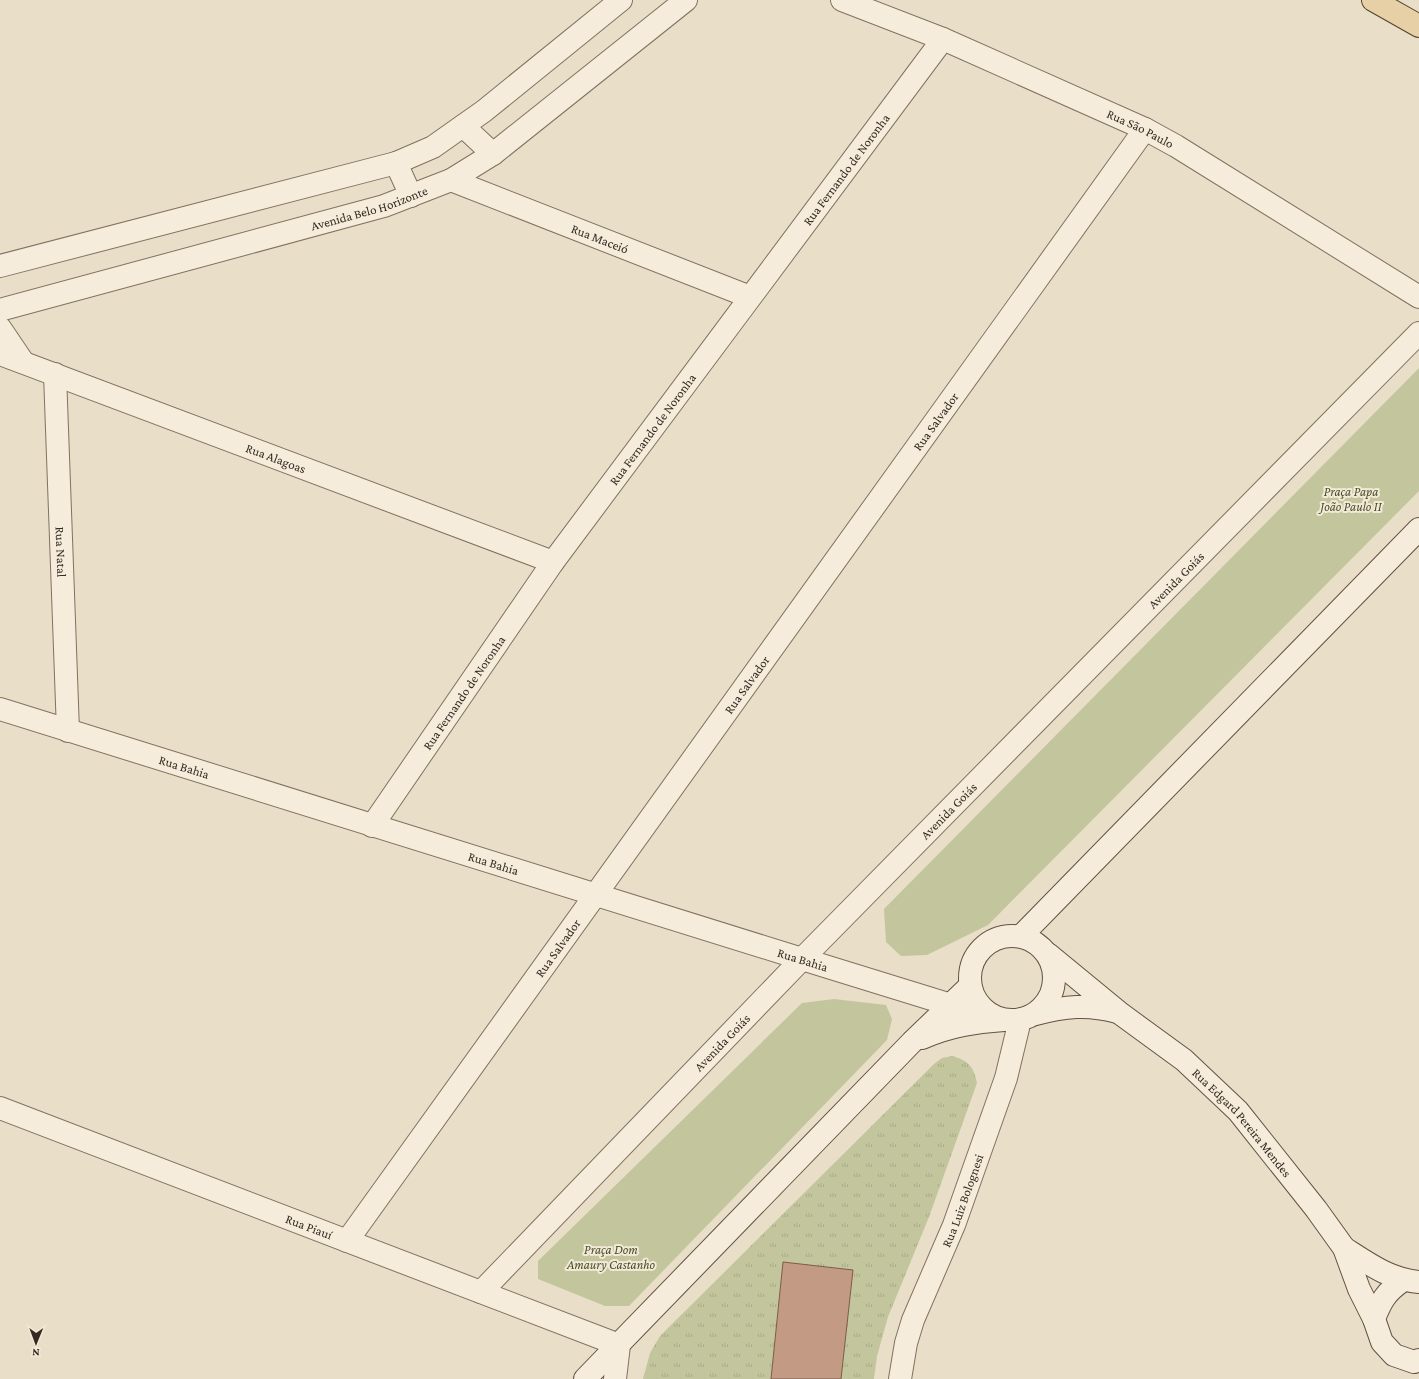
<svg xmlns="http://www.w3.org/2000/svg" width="1419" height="1379" font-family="'Crimson Pro',serif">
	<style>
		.grass { fill: url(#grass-tufts) }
		.park { fill: #c3c69d }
		.building { fill: #c39a83; stroke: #7f5b48 }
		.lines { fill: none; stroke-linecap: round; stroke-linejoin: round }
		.street-casing { stroke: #83715f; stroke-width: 24 }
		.secondary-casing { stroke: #655242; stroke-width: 24 }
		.primary-casing { stroke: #524033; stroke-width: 24 }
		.street { stroke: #f5ecdb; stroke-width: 22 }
		.secondary { stroke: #f5ecdb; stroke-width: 22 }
		.primary { stroke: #e7d0a5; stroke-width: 22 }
		.labels { text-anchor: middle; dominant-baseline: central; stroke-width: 4; stroke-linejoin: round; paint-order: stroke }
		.street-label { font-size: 13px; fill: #352a21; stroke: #f2e9d7 }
		.park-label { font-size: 13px; font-style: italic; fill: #484f2a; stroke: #f2e9d7 }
	</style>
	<defs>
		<pattern id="grass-tufts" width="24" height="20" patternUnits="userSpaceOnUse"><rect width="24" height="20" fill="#c3c69d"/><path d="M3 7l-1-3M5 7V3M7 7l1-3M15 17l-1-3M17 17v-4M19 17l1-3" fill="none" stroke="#a8aa87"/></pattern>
	</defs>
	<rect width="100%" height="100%" fill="#e9dec8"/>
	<path class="grass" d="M952,1056C968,1060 974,1067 977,1083L929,1217L888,1317L877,1356L874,1379H643L650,1353L660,1336L934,1064L942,1058Z"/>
	<path class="park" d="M1419,368V491L988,925L927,955L901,956L886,942L884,909Z
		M834,999L886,1005L892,1019L887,1040L629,1306H605L538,1279V1261L802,1003Z"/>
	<path class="building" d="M783,1262L853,1270L841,1379H771Z"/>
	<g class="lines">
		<defs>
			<g id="street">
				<path id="s1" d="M842,0L943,39L1145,129L1176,146L1419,297"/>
				<path d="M463,126L493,154"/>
				<path d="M396,163L411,196"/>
				<path id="s2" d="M451,180L750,297"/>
				<path d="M0,266L396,163L433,147L484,111L621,0"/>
				<path id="s3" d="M0,310L384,206L451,180L493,154L686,0"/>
				<path d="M0,328L23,362"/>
				<path id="s4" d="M0,354L553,562"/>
				<path id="s5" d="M55,374L68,731"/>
				<path id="s6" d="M0,709L802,959L951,1005L988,1013"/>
				<path id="s7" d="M372,826L553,562L943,39"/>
				<path id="s8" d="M0,1108L619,1345L615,1379"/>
				<path id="s9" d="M347,1241L1145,129"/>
				<path id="s10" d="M481,1292L802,959L1419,333"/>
				<path id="s11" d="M900,1379L906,1343L913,1320L954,1225L1006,1078L1020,1020"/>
			</g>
			<g id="secondary">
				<circle cx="1012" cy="978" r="42"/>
				<path d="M1021,936L1419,529"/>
				<path id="s12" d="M1048,954L1121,1014L1184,1060L1238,1111L1316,1209L1344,1248L1359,1289L1374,1319L1382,1342L1394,1355L1414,1362L1419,1360"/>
				<path d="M1036,1014C1064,1006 1089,1004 1117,1012"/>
				<path d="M922,1038C949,1026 975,1022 1004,1020"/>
				<path d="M1344,1248C1369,1264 1389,1279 1419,1282"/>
				<path d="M1374,1319C1381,1301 1386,1292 1402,1281"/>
				<path d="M585,1379L912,1042L970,986"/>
			</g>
			<path id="primary" d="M1373,0L1419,26"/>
		</defs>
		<use href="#street" class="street-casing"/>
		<use href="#secondary" class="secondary-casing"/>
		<use href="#primary" class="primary-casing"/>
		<use href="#street" class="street"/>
		<use href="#secondary" class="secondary"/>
		<use href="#primary" class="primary"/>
	</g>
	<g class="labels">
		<g class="street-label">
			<text stroke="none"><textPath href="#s1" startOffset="325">Rua São Paulo</textPath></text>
			<text stroke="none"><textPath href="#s7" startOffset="810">Rua Fernando de Noronha</textPath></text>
			<text stroke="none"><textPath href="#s3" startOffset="383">Avenida Belo Horizonte</textPath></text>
			<text stroke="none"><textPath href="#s2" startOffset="160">Rua Maceió</textPath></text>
			<text stroke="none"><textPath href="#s9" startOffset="1009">Rua Salvador</textPath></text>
			<text stroke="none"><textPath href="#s7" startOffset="486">Rua Fernando de Noronha</textPath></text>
			<text stroke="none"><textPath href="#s4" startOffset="295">Rua Alagoas</textPath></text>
			<text stroke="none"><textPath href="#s5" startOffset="178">Rua Natal</textPath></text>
			<text stroke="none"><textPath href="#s10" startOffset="995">Avenida Goiás</textPath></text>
			<text stroke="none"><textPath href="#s9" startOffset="685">Rua Salvador</textPath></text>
			<text stroke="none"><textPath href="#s7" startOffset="162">Rua Fernando de Noronha</textPath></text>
			<text stroke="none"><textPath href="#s6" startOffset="193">Rua Bahia</textPath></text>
			<text stroke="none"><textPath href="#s10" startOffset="671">Avenida Goiás</textPath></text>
			<text stroke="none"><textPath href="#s6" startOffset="517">Rua Bahia</textPath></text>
			<text stroke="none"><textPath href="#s9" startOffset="361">Rua Salvador</textPath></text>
			<text stroke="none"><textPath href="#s6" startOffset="841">Rua Bahia</textPath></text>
			<text stroke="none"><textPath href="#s10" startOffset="347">Avenida Goiás</textPath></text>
			<text stroke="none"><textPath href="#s12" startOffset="258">Rua Edgard Pereira Mendes</textPath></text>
			<text stroke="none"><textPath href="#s11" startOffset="190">Rua Luiz Bolognesi</textPath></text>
			<text stroke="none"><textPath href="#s8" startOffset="331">Rua Piauí</textPath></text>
		</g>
		<g class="park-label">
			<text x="1351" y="491">Praça Papa<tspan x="1351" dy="15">João Paulo II</tspan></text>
			<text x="611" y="1249">Praça Dom<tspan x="611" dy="15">Amaury Castanho</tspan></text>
		</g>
	</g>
	<g transform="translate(36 1343) rotate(181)" stroke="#f2e9d7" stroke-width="3" paint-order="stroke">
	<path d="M0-3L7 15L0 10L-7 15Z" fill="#352a21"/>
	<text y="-6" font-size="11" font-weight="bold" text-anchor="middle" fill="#352a21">N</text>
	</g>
</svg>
